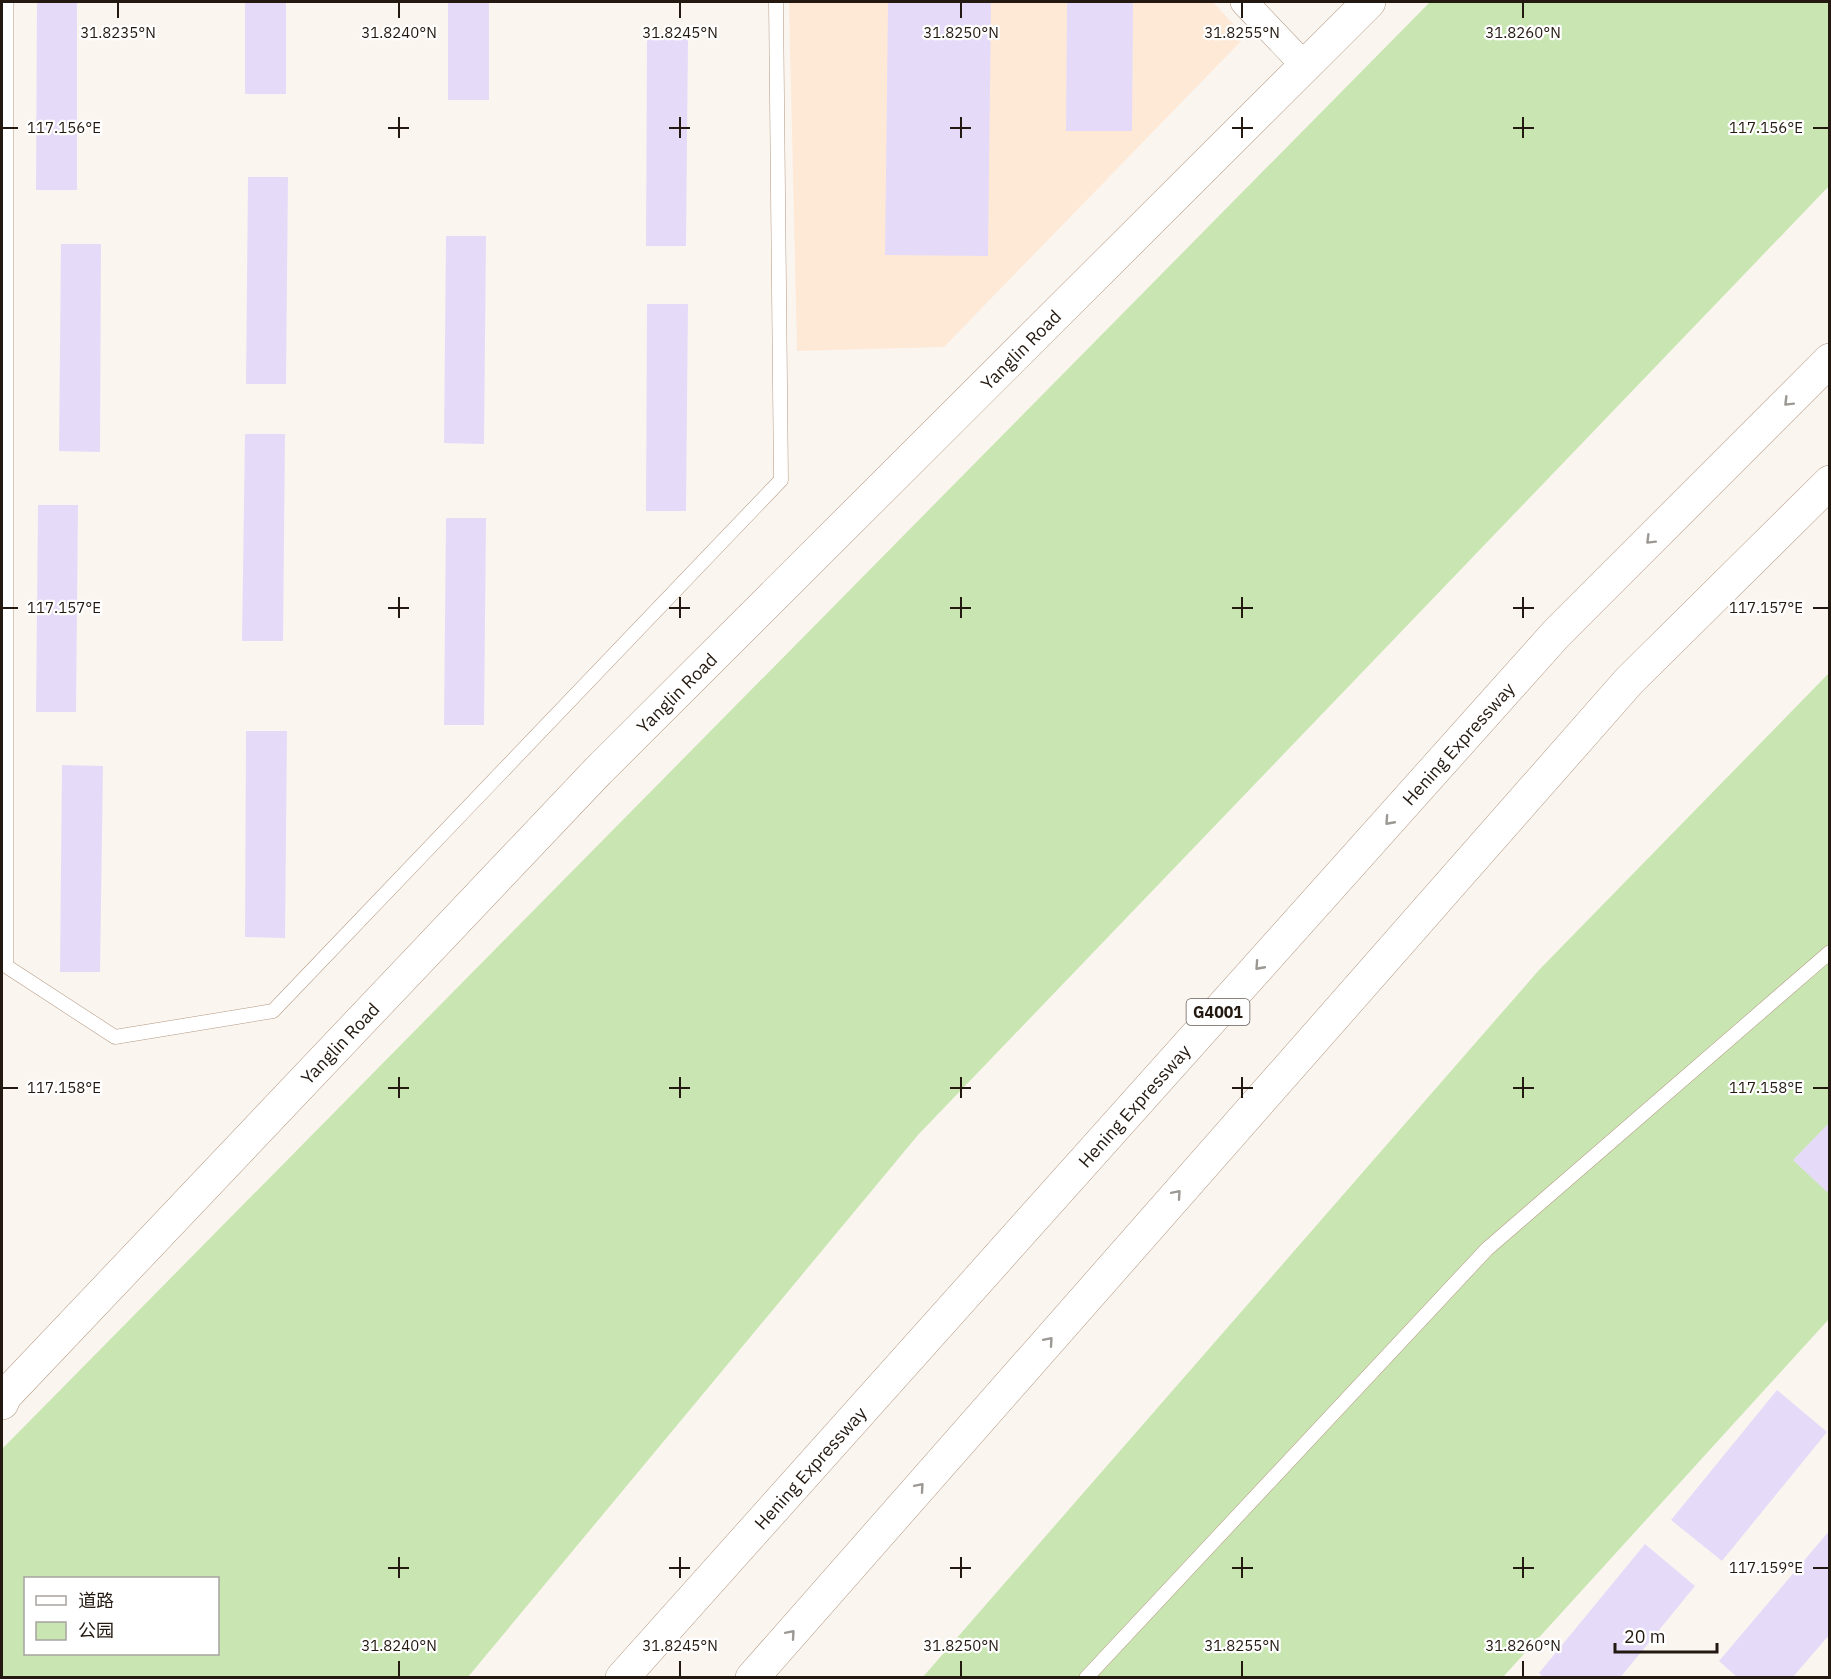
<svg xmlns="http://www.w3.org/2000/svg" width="1831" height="1679" font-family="'IBM Plex Sans','Noto Sans SC',sans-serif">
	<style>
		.built { fill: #fee9d7 }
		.green { fill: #c9e6b2; fill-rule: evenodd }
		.building { fill: #e5dbf9 }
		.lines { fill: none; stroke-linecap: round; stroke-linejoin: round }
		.lane-casing { stroke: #b49982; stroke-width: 15 }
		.street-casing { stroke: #b49982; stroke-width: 28 }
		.secondary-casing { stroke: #b49982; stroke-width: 34 }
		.highway-casing { stroke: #b49982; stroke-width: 34 }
		.lane { stroke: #fff; stroke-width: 14 }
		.street { stroke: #fff; stroke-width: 27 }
		.secondary { stroke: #fff; stroke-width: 33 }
		.highway { stroke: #fff; stroke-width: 33 }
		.oneway { stroke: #9c9893 }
		.ticks { fill: none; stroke: #231910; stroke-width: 2 }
		.labels { text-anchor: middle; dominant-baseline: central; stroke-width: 4.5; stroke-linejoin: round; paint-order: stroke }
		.shield { fill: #fff; stroke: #655e58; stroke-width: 1.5 }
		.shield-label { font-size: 16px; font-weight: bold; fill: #231910 }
		.street-label { font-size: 18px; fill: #231910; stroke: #fff }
		.ticks-label { font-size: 15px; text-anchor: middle; fill: #231910; stroke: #fff; stroke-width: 4.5; stroke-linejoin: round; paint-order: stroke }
	</style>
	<rect width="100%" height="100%" fill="#fbf5f0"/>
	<path class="built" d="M789,2H1213L1245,37L944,347L797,351Z"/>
	<path class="green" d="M1430,2H1829V186L918,1135L468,1677H2V1449ZM26,1578H218V1654H26Z
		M1829,673V1319L1503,1677L922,1678L1539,970Z"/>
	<path class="building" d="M37,2H77V190H36Z
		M245,2H286V94H245Z
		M448,2H489V100H448Z
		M888,2H991L988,256L885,255Z
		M1067,2H1133L1132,131H1066Z
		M647,39H688L686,246H646Z
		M248,177H288L286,384H246Z
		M446,236H486L484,444L444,443Z
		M61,244H101L100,452L59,451Z
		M647,304H688L686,511H646Z
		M245,434H285L283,641H242Z
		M38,505H78L76,712H36Z
		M446,518H486L484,725H444Z
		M246,731H287L285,938L245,937Z
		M62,765L103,766L100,972H60Z
		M1830,1122V1189L1827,1192L1793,1160Z
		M1777,1390L1827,1432L1722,1561L1671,1520Z
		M1830,1530V1634L1792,1678H1738L1719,1661Z
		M1645,1544L1695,1586L1620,1678H1544L1539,1673Z"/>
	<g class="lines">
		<defs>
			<path id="lane" d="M6,2V966L115,1037L273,1011L781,480L776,2
				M1086,1678L1487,1249L1830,952"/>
			<path id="street" d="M1244,2L1304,65"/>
			<g id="secondary">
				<path id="s1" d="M2,1403L5,1396L598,771L1369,2"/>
			</g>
			<g id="highway">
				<path id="s2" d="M622,1678L1556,634L1830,360"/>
				<path d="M752,1678L1629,681L1830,482"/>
			</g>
		</defs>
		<use href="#lane" class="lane-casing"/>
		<use href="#street" class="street-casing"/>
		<use href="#secondary" class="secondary-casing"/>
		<use href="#highway" class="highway-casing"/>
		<use href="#lane" class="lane"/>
		<use href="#street" class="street"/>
		<use href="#secondary" class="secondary"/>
		<use href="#highway" class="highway"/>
	</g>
	<defs><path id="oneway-chevron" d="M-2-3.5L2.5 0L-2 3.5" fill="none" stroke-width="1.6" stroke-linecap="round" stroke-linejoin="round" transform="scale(1.5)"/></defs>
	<g class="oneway">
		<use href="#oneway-chevron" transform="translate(1788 402) rotate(135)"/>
		<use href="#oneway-chevron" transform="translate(1650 540) rotate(135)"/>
		<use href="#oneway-chevron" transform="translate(1389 821) rotate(132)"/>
		<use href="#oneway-chevron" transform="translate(1259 966) rotate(132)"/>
		<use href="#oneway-chevron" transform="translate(1177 1194) rotate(-49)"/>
		<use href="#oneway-chevron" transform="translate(1049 1341) rotate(-49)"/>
		<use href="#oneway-chevron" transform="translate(920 1487) rotate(-49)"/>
		<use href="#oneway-chevron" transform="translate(791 1634) rotate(-49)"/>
	</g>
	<path class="ticks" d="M118,3V18M399,3V18M680,3V18M961,3V18M1242,3V18M1523,3V18M399,117V138M680,117V138M961,117V138M1242,117V138M1523,117V138M3,128H18M388,128H409M669,128H690M950,128H971M1232,128H1253M1513,128H1534M1813,128H1828M399,597V618M680,597V618M961,597V618M1242,597V618M1523,597V618M3,608H18M388,608H409M669,608H690M950,608H971M1232,608H1253M1513,608H1534M1813,608H1828M399,1077V1098M680,1077V1098M961,1077V1098M1242,1077V1098M1523,1077V1098M3,1088H18M388,1088H409M669,1088H690M950,1088H971M1232,1088H1253M1513,1088H1534M1813,1088H1828M399,1557V1578M680,1557V1578M961,1557V1578M1242,1557V1578M1523,1557V1578M388,1568H409M669,1568H690M950,1568H971M1232,1568H1253M1513,1568H1534M1813,1568H1828M399,1661V1676M680,1661V1676M961,1661V1676M1242,1661V1676M1523,1661V1676"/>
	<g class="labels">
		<rect class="shield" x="1186.5" y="999" width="63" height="26" rx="4.5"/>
		<g class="shield-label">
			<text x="1218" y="1012">G4001</text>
		</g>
		<g class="street-label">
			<text stroke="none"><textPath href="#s1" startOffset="1466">Yanglin Road</textPath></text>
			<text stroke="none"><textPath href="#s1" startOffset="980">Yanglin Road</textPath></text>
			<text stroke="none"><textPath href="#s2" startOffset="1254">Hening Expressway</textPath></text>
			<text stroke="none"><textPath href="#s1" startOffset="494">Yanglin Road</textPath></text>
			<text stroke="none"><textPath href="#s2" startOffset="768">Hening Expressway</textPath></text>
			<text stroke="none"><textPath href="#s2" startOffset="282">Hening Expressway</textPath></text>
		</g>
	</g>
	<g class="ticks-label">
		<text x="118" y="38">31.8235°N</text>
		<text x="399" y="38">31.8240°N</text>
		<text x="680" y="38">31.8245°N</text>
		<text x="961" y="38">31.8250°N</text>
		<text x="1242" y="38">31.8255°N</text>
		<text x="1523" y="38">31.8260°N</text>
		<text x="1766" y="133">117.156°E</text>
		<text x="64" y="133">117.156°E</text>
		<text x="1766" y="613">117.157°E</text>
		<text x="64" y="613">117.157°E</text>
		<text x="1766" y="1093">117.158°E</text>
		<text x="64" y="1093">117.158°E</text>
		<text x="1766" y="1573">117.159°E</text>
		<text x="399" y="1651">31.8240°N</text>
		<text x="680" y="1651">31.8245°N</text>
		<text x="961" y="1651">31.8250°N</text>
		<text x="1242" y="1651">31.8255°N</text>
		<text x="1523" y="1651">31.8260°N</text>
	</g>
	<rect width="1831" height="1679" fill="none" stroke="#231910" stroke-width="6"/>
	<rect x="24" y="1577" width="195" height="78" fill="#ffffff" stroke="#a7a39f" stroke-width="1.5"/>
	<rect x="36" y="1596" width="30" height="9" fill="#ffffff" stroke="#a7a39f" stroke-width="1.5"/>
	<text x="78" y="1607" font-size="18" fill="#231910">道路</text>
	<rect x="36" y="1622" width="30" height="18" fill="#c9e6b2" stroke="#a7a39f" stroke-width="1.5"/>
	<text x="78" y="1637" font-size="18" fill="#231910">公园</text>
	<path d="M1615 1643v9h102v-9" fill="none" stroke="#231910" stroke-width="3"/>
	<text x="1624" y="1643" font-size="18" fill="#231910" stroke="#ffffff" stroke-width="4.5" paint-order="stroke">20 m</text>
</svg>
